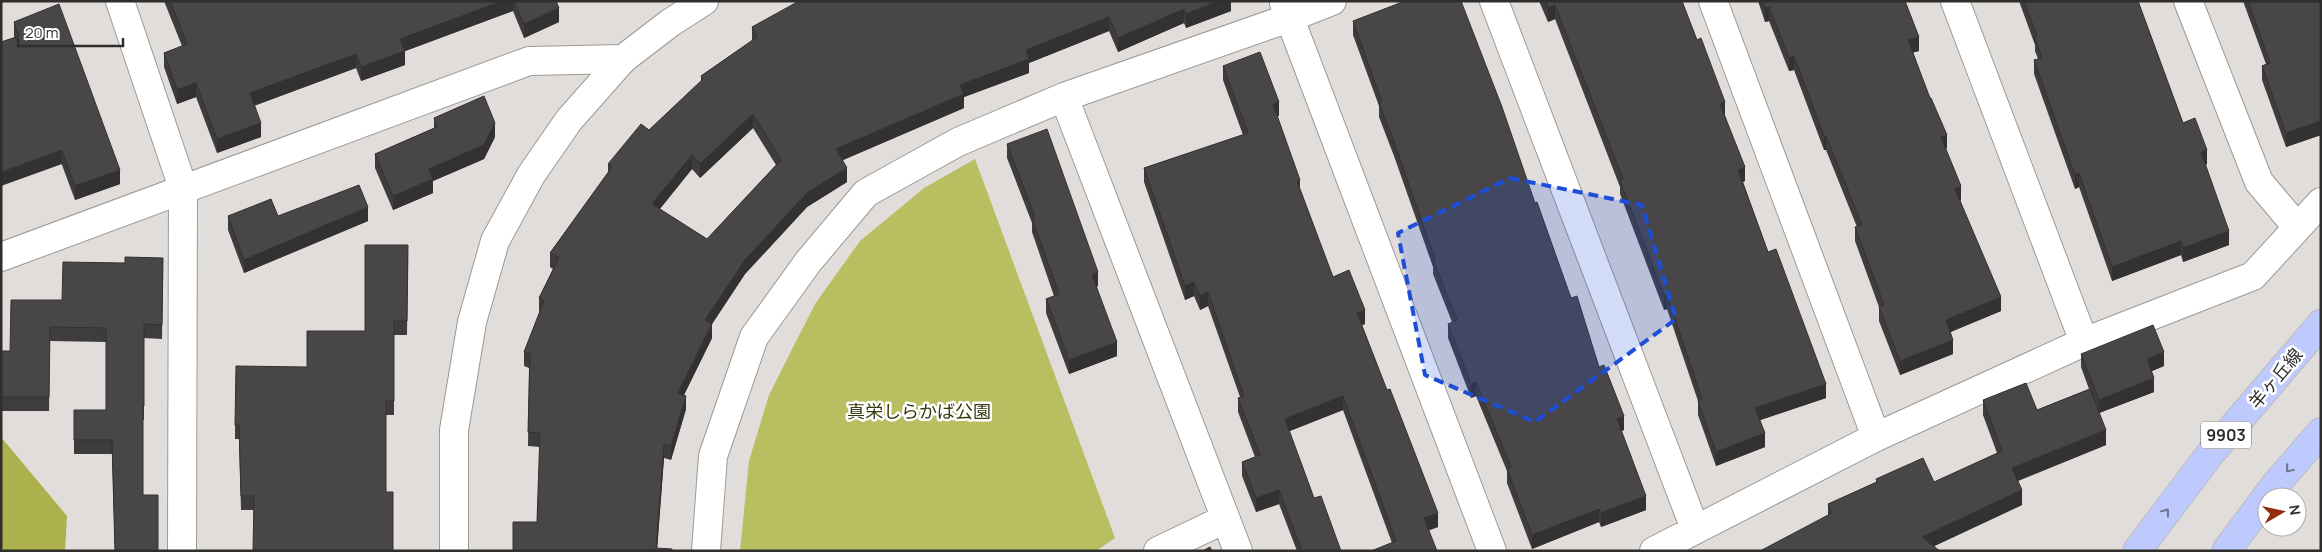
<svg xmlns="http://www.w3.org/2000/svg" width="2322" height="552" font-family="Manrope,'Noto Sans JP',sans-serif">
	<style>
		.green { fill: #b9be61 }
		.forest { fill: #acb14e }
		.lines { fill: none; stroke-linecap: round; stroke-linejoin: round }
		.minor-casing { stroke: #9c9996; stroke-width: 30 }
		.tertiary-casing { stroke: #9c9996; stroke-width: 30 }
		.primary-casing { stroke: #bcbcbc; stroke-width: 30 }
		.minor { stroke: #fff; stroke-width: 28 }
		.tertiary { stroke: #fff; stroke-width: 28 }
		.primary { stroke: #bec9fd; stroke-width: 28 }
		.wall { fill: #3f3c3e; fill-rule: evenodd }
		.shaded-wall { fill: #333132 }
		.building { fill: #494648; stroke: #333132; fill-rule: evenodd }
		.oneway { stroke: #6f748b }
		.marked { fill: #1d4ed8; fill-opacity: 0.2; stroke: #1d4ed8; stroke-width: 4; stroke-dasharray: 10 6; stroke-linejoin: round }
		.labels { text-anchor: middle; dominant-baseline: central; stroke-width: 5; stroke-linejoin: round; paint-order: stroke }
		.shield { fill: #fff; stroke: #6d6d6c; stroke-width: 1 }
		.shield-label { font-size: 16px; font-weight: bold; fill: #2f2e2d }
		.street-label { font-size: 18px; fill: #2f2e2d; stroke: #fff }
		.park-label { font-size: 18px; fill: #37390f; stroke: #fff }
	</style>
	<rect width="100%" height="100%" fill="#e1ddda"/>
	<path class="green" d="M975,159L1115,538L1096,551H740L749,461L769,395L815,304L860,241L924,188Z"/>
	<path class="forest" d="M1,437L67,516L65,551H1Z"/>
	<g class="lines">
		<defs>
			<path id="minor" d="M120,1L183,188L182,551
				M1494,1L1695,529
				M1713,1L1876,437
				M1955,1L2084,342
				M2188,1L2259,182L2297,227
				M1284,3L1492,551
				M1064,97L1238,551
				M1,257L529,61L623,59
				M706,551L713,456L754,337L808,262L866,193L958,142L1064,97L1289,18L1332,1
				M1158,551L1225,519
				M1654,551L1876,437L2084,342L2253,276L2321,202"/>
			<path id="tertiary" d="M454,551V430L472,322L495,241L531,175L569,120L623,59L670,23L704,1"/>
			<path id="primary" d="M2137,551L2210,454L2321,324
				M2226,551L2276,484L2321,432"/>
		</defs>
		<use href="#minor" class="minor-casing"/>
		<use href="#tertiary" class="tertiary-casing"/>
		<use href="#primary" class="primary-casing"/>
		<use href="#minor" class="minor"/>
		<use href="#tertiary" class="tertiary"/>
		<use href="#primary" class="primary"/>
	</g>
	<path class="wall" d="M164,1H556L559,22L524,38L513,11L405,51V65L361,81L356,68L254,106L261,137L217,153L196,97L177,104L164,67V53L182,46Z
		M1231,1V11L1186,28L1184,23L1118,52L1109,31L1029,63V73L964,97V108L843,160L847,182L807,207L745,274L712,324V338L684,395L686,409L671,460L664,458L657,549L513,551L537,522L540,447L528,446L529,368L524,366V352L539,313V298L553,269L550,267V253L608,173V164L649,130L701,82V76L752,41V27L802,3ZM753,128L776,165L707,239L660,209L692,169L700,178Z
		M1539,1H1682L1725,116L1745,181L1743,182L1768,252L1826,398L1759,420L1765,447L1716,466L1698,415V401L1667,309L1664,310L1620,194V187L1555,19L1548,22Z
		M1758,1H1905L1919,51L1913,52L1947,148L1946,149L1961,200L1960,201L2001,311L1950,332L1953,354L1900,375L1879,321V307L1855,241V227H1857L1826,150H1824L1794,70L1789,71L1769,21L1765,22Z
		M2019,1H2138L2183,123L2207,164L2205,165L2229,245L2183,262L2181,255L2112,281L2079,187L2075,189L2034,74V60L2038,59L2035,51V45Z
		M2243,1H2321V135L2286,147L2262,80V66L2266,64Z
		M1353,21L1535,203L1571,298L1599,367L1624,430L1621,431L1646,510L1601,527L1599,522L1532,549L1507,483V471L1476,396L1471,398L1448,338V324L1452,322L1433,274V267L1394,156L1379,117V106L1353,35Z
		M14,22L120,184L75,200L14,36Z
		M1223,66L1279,116H1277L1300,189L1333,277L1365,324L1362,325L1438,527L1392,543L1343,410L1289,431L1314,498L1341,551H1297L1279,504L1256,512L1242,476V462L1255,457L1238,412V398L1240,397L1208,306L1200,310L1194,296L1185,300L1144,182V168L1243,135L1223,80Z
		M434,118L495,137L484,159L433,181V193L393,210L375,168V154L434,128Z
		M1007,144L1098,286L1096,287L1117,356L1069,374L1046,313V299L1054,296L1032,232V223L1007,158Z
		M228,216H278L368,221L244,273L228,230Z
		M408,245L407,335H394V415H386L254,510H241L239,439H235V425L307,367L365,331Z
		M163,258L162,339L144,338V420H143V495L158,551H115L112,454H74V410H106V342L50,341L49,411H1V351H10L62,300L125,263Z
		M2081,354L2164,366L2152,371L2154,392L2099,413L2106,445L2018,481L2022,505L1934,546L1828,515V504L1876,482V479L1934,482L1997,453L1983,415V400L2037,410L2089,389L2081,367Z"/>
	<path class="shaded-wall" d="M502,1H513V11L400,53V39Z
		M1219,1H1231V11L1186,28V14Z
		M1555,5V19L1548,22V8Z
		M1769,7V21L1765,22V8Z
		M559,8V22L524,38V24Z
		M1184,9V23L1118,52V38Z
		M1109,17V31L1029,63V73L964,97V108L836,163V149L1026,50Z
		M1919,37V51L1908,54V40Z
		M405,51V65L361,81V67Z
		M356,54V68L250,107V93Z
		M1794,56V70L1789,71V58Z
		M196,83V97L177,104V90Z
		M1279,102V116L1273,118V104Z
		M1725,102V116L1720,104Z
		M753,114V128L700,178V164Z
		M2321,121V135L2286,147V133Z
		M261,123V137L217,153V139Z
		M495,123V137L484,159L433,181V193L393,210V196L429,169Z
		M1947,135V148L1941,151V137Z
		M1824,136H1826V150H1824Z
		M62,150V164L1,186V172Z
		M2207,150V164L2201,166V152Z
		M692,155V169L652,218V204Z
		M1745,167V181L1738,184V170Z
		M847,168V182L807,207L745,274L712,324V338L678,407V393L705,320L745,260L807,193Z
		M120,170V184L75,200V186Z
		M2079,173V187L2075,189V175Z
		M1300,180V194L1297,181Z
		M1961,186V200L1955,203V189Z
		M368,207V221L244,273V260Z
		M2229,231V245L2183,262V248Z
		M2181,241V255L2112,281V267Z
		M1098,272V286L1092,288V275Z
		M1194,282V296L1185,300V286Z
		M1208,292V306L1200,310V296Z
		M1667,295V309L1664,310V296Z
		M2001,297V311L1946,334V320Z
		M1365,310V324L1357,327V313Z
		M1953,340V354L1900,375V361Z
		M1117,342V356L1069,374V360Z
		M2164,352V366L2147,373V359Z
		M2154,378V392L2099,413V400Z
		M1476,382V396L1471,398V384Z
		M1826,384V398L1755,422V408Z
		M686,396V409L671,460V446Z
		M1343,396V410L1285,433V419Z
		M1624,416V430L1617,433V419Z
		M2106,430V445L2012,483V468Z
		M1765,433V447L1716,466V452Z
		M664,444V458L657,551H656Z
		M1279,490V504L1256,512V498Z
		M2022,490V505L1924,551L1922,537Z
		M1646,496V510L1601,527V513Z
		M1599,509V522L1532,549V535Z
		M1438,513V527L1424,532V518Z"/>
	<path class="building" d="M170,1H502L400,39L405,51L361,67L356,54L250,93L261,123L217,139L196,83L177,90L164,53L187,44Z
		M514,1H556L559,8L524,24Z
		M799,1H801L802,3L807,1H1219L1186,14L1184,9L1118,38L1109,17L1026,50L1029,59L960,85L964,94L836,149L847,168L807,193L745,260L705,320L712,324L678,393L686,396L671,446L664,444L656,548L672,549V551H513V522H537L540,433L528,432L530,354L524,352L544,301L539,298L559,258L550,253L612,167L608,164L641,124L649,130L703,79L701,76L757,37L752,27ZM753,114L781,160L707,239L652,204L692,155L700,164Z
		M1405,1H1461L1502,107L1535,203L1537,202L1571,298L1577,296L1599,367L1604,365L1624,416L1617,419L1646,496L1601,513L1599,509L1532,535L1507,469L1511,467L1476,382L1471,384L1448,324L1457,320L1433,260L1435,259L1394,142L1379,103L1382,102L1353,21Z
		M1545,1H1682L1697,40L1701,38L1725,102L1720,104L1745,167L1738,170L1768,252L1776,249L1826,384L1755,408L1765,433L1716,452L1698,401L1702,399L1667,295L1664,296L1620,180L1623,179L1555,5L1548,8Z
		M1763,1H1905L1919,37L1908,40L1930,98H1931L1947,135L1941,137L1961,186L1955,189L2001,297L1946,320L1953,340L1900,361L1879,307L1884,305L1855,227L1862,225L1826,136H1824L1794,56L1789,58L1769,7L1765,8Z
		M2024,1H2138L2183,123L2195,118L2207,150L2201,152L2229,231L2183,248L2181,241L2112,267L2079,173L2075,175L2034,60L2042,58L2035,37L2037,36Z
		M2248,1H2321V121L2286,133L2262,66L2270,63Z
		M59,4L120,170L75,186L62,150L1,172V42L19,36L14,22Z
		M1260,52L1279,102L1273,104L1300,180L1297,181L1333,277L1349,270L1365,310L1357,313L1387,390L1390,389L1438,513L1424,518L1437,551H1371L1396,541L1343,396L1285,419L1314,498L1321,496L1341,551H1302L1279,490L1256,498L1242,462L1260,455L1238,398L1244,396L1208,292L1200,296L1194,282L1185,286L1144,168L1248,133L1223,66Z
		M484,96L495,123L484,145L429,169L433,179L393,196L375,154L437,127L434,118Z
		M1047,129L1098,272L1092,275L1117,342L1069,360L1046,299L1059,294L1032,218L1035,217L1007,144Z
		M359,185L368,207L244,260L228,216L271,199L278,216Z
		M365,245H408L407,321H394V401H386V492H393V551H253L254,496H241L239,425H235L236,366L307,367V331H365Z
		M125,257L163,258L162,325L144,324V406H143V495H158V551H115L112,440H74V410H106V328L50,327L49,397H1V351H10L11,300H62L63,262L125,263Z
		M2153,325L2164,352L2147,359L2154,378L2099,400L2081,354Z
		M2026,383L2037,410L2090,389L2106,430L2012,468L2022,490L1922,537L1940,551H1760L1832,513L1828,504L1877,482L1876,479L1923,458L1934,482L2002,451L1983,400Z
		M1210,547L1212,551H1203Z"/>
	<defs><path id="oneway-chevron" d="M-2-3.5L2.5 0L-2 3.5" fill="none" stroke-width="1.6" stroke-linecap="round" stroke-linejoin="round" transform="scale(1.25)"/></defs>
	<g class="oneway">
		<use href="#oneway-chevron" transform="translate(2289 469) rotate(130)"/>
		<use href="#oneway-chevron" transform="translate(2166 512) rotate(-53)"/>
	</g>
	<path class="marked" d="M1510,178L1642,205L1676,319L1535,422L1425,375L1398,233Z"/>
	<g class="labels">
		<rect class="shield" x="2201" y="421.5" width="50" height="27" rx="4"/>
		<g class="shield-label">
			<text x="2226" y="435">9903</text>
		</g>
		<g class="street-label">
			<text transform="translate(2275 378) rotate(-50)">羊ヶ丘線</text>
		</g>
		<g class="park-label">
			<text x="919" y="411">真栄しらかば公園</text>
		</g>
	</g>
	<rect width="2322" height="552" fill="none" stroke="#2f2e2d" stroke-width="5"/>
	<g transform="translate(2282 512) rotate(81)"><circle r="24" fill="#ffffff" stroke="#acabab"/>
	<path d="M0-4L9 19L0 12L-9 19Z" fill="#942d10"/>
	<text y="-8" font-size="14" font-weight="bold" text-anchor="middle" fill="#2f2e2d">N</text>
	</g>
	<path d="M18 38v8h105v-8" fill="none" stroke="#2f2e2d" stroke-width="2.5"/>
	<text x="25" y="38" font-size="15" fill="#2f2e2d" stroke="#ffffff" stroke-width="4" paint-order="stroke">20 m</text>
</svg>
